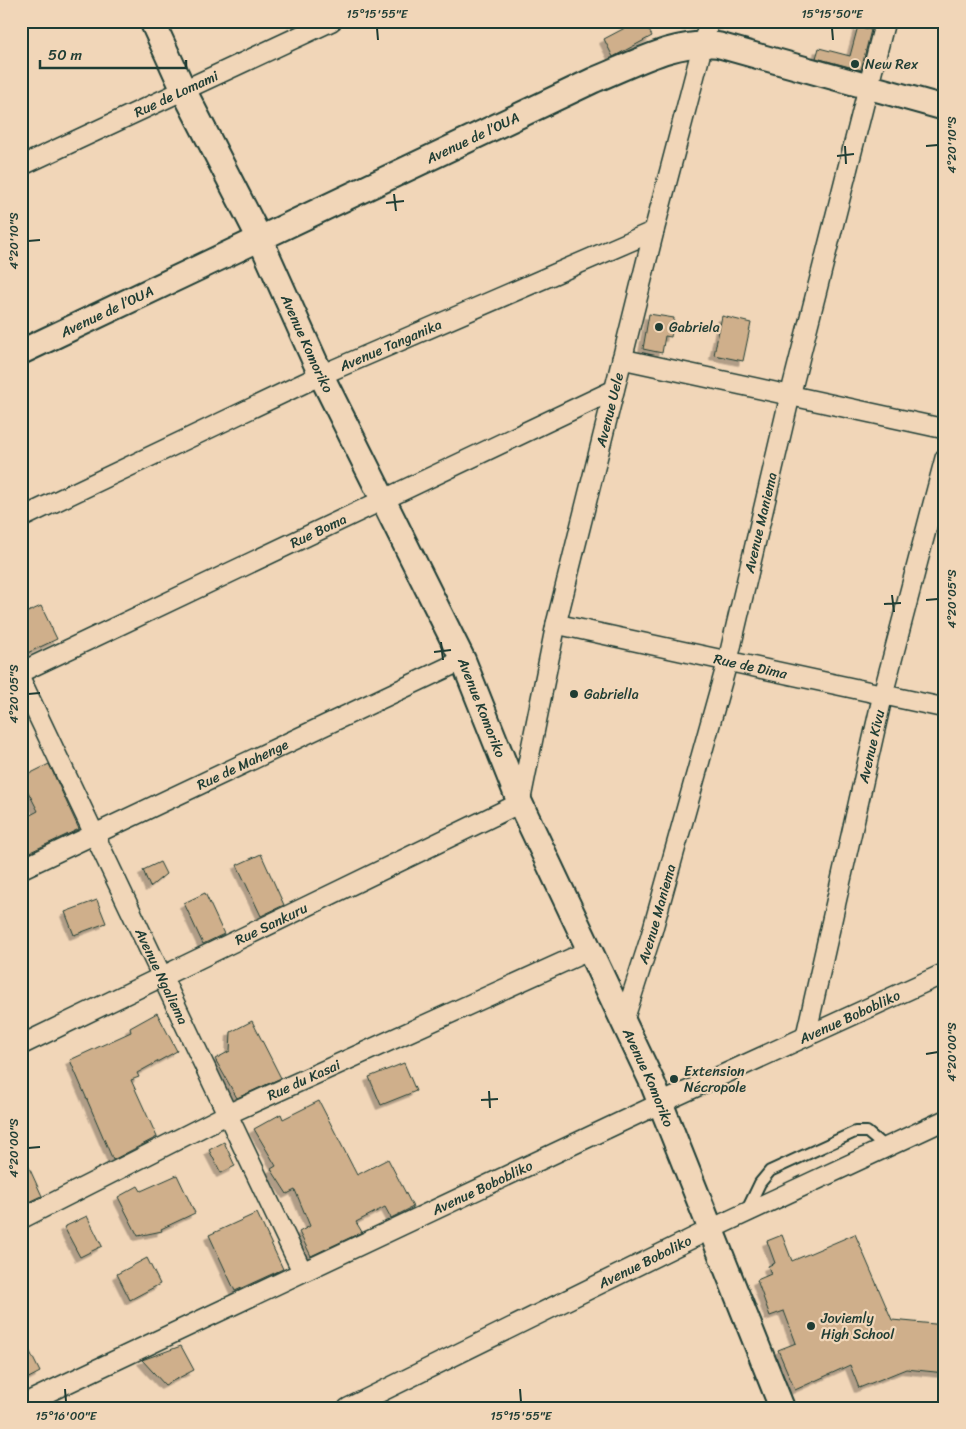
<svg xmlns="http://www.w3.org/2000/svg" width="966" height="1429" font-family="Sriracha,sans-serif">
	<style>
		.building { fill: #cfaf8b; stroke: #1f3d34; filter: url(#shadow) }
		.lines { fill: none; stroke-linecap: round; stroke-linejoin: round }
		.service-casing { stroke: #1f3d34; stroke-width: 14 }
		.minor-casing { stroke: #1f3d34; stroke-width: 22 }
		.tertiary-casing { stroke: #1f3d34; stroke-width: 28 }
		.service { stroke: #f1d6b8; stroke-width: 10 }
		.minor { stroke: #f1d6b8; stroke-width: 19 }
		.tertiary { stroke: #f1d6b8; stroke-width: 24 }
		.ticks { fill: none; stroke: #1f3d34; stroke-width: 2 }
		.poi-dot { fill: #1f3d34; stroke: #f1d6b8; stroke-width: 2 }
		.labels { text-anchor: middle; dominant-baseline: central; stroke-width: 4.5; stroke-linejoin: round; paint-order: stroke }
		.poi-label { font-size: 14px; fill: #1f3d34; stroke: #f1d6b8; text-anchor: start }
		.street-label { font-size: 14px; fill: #1f3d34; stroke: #f1d6b8 }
		.neatline { fill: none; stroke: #1f3d34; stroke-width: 2 }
		.ticks-label { font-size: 12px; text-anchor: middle; fill: #1f3d34 }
	</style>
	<defs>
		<filter id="shadow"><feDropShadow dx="-4.5" dy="4.5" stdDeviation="0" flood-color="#0004"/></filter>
	</defs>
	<rect width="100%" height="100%" fill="#f1d6b8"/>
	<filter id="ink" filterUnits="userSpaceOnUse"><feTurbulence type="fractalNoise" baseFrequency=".02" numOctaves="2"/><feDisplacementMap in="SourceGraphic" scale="10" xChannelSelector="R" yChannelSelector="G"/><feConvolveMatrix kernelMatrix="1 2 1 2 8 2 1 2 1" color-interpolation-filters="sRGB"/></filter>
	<g filter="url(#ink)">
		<path class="building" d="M638,21H644L652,36L613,57L604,39Z
			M858,26L871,30L861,70L816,58L819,48L850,56Z
			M649,314L674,318L671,337L665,336L662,353L643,349Z
			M722,316L751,323L743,361L714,355Z
			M41,606L57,639L21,656V615Z
			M49,764L79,829L26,854L21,845V820L38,811L21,778Z
			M261,854L284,905L261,916L237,865Z
			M160,862L166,874L150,887L143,870Z
			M205,893L224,934L203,944L184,903Z
			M97,900L106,923L74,935L65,912Z
			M157,1013L177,1051L137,1073L139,1077L131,1080L157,1137L113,1160L70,1060L131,1032L130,1028Z
			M252,1021L281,1078L237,1098L215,1059L230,1051L231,1032Z
			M404,1063L416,1091L381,1105L369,1077Z
			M319,1101L357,1175L388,1159L413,1207L391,1218L385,1207L356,1222L362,1232L311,1256L299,1232L310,1226L295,1190L287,1194L271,1169L276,1166L254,1129L281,1114L283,1119Z
			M224,1142L235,1166L221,1173L209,1150Z
			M21,1150L42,1196L21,1206Z
			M177,1175L195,1213L161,1229L162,1231L138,1236L118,1197L138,1186L141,1191Z
			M257,1213L283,1269L235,1291L209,1235Z
			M87,1216L102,1246L80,1257L64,1227Z
			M855,1234L892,1320L945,1325V1373L906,1369L859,1388L850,1365L795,1390L778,1350L796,1343L784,1311L770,1316L757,1280L771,1274L768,1266L775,1263L767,1241L782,1235L792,1261Z
			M147,1258L160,1284L130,1300L117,1274Z
			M21,1334L40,1372L21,1382Z
			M181,1346L194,1370L165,1385L142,1360Z"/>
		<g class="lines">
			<defs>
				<path id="service" d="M747,1210L760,1183L770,1171L855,1132H867L886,1148"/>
				<g id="minor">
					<path id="s1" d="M21,166L332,21"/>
					<path d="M622,359L945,429"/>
					<path id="s2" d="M21,518L321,375L654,231"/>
					<path id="s3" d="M556,624L945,708"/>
					<path id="s4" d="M21,672L614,390"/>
					<path id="s5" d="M21,680L302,1271"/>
					<path id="s6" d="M21,869L463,660"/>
					<path id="s7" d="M624,1020L650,939L728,660L790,396L885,21"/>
					<path id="s8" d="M806,1035L883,694L945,458"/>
					<path id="s9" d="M21,1045L520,803L556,624L654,231L709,21"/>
					<path id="s10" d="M21,1219L228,1114L590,950"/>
					<path id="s11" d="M21,1405L661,1103L945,973"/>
					<path id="s12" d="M348,1408L709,1230L945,1120"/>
				</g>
				<g id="tertiary">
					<path id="s13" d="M152,21L184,91L260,239L321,375L463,660L520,803L652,1082L782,1408"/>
					<path id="s14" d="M21,352L594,80C632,65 677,39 718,45L945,108"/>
				</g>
			</defs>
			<use href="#service" class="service-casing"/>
			<use href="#minor" class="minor-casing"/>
			<use href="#tertiary" class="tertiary-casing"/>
			<use href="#service" class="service"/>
			<use href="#minor" class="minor"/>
			<use href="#tertiary" class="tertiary"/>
		</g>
	</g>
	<path class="ticks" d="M377,28L378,40M832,28L833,40M845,146L846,164M926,146L938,145M837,156L854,154M394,194L396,211M386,203L404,201M28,241L40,240M892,595L894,612M926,600L938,599M884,604L901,603M441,642L443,660M434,652L451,650M28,694L40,693M926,1054L938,1052M489,1091L490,1108M481,1100L498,1099M28,1148L40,1147M65,1389L66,1402M520,1389L521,1402"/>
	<g class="poi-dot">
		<circle cx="855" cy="64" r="5"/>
		<circle cx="659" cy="327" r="5"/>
		<circle cx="574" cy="694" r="5"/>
		<circle cx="674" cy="1079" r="5"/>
		<circle cx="811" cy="1326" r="5"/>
	</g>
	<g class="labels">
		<g class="poi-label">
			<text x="865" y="64">New Rex</text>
			<text x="669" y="327">Gabriela</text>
			<text x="584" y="694">Gabriella</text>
			<text x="684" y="1071">Extension<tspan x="684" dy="16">Nécropole</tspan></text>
			<text x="821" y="1318">Joviemly<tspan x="821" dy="16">High School</tspan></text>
		</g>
		<g class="street-label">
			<text stroke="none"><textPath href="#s1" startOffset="171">Rue de Lomami</textPath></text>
			<text stroke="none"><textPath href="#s14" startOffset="500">Avenue de l’OUA</textPath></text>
			<text stroke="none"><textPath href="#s14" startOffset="95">Avenue de l’OUA</textPath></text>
			<text stroke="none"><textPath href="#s13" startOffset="358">Avenue Komoriko</textPath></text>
			<text stroke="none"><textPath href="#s2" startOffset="408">Avenue Tanganika</textPath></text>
			<text stroke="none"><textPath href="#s9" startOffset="958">Avenue Uele</textPath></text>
			<text stroke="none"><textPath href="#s7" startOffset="516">Avenue Maniema</textPath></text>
			<text stroke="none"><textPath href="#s4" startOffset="329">Rue Boma</textPath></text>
			<text stroke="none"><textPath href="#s3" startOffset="199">Rue de Dima</textPath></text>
			<text stroke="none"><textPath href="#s13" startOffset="762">Avenue Komoriko</textPath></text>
			<text stroke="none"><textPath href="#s8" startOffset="296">Avenue Kivu</textPath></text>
			<text stroke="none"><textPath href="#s6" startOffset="245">Rue de Mahenge</textPath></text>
			<text stroke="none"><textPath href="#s7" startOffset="111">Avenue Maniema</textPath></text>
			<text stroke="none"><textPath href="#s9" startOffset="278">Rue Sankuru</textPath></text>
			<text stroke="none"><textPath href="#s5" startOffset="328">Avenue Ngaliema</textPath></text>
			<text stroke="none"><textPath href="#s11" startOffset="915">Avenue Bobobliko</textPath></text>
			<text stroke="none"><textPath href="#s13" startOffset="1168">Avenue Komoriko</textPath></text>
			<text stroke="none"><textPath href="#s10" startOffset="315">Rue du Kasai</textPath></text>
			<text stroke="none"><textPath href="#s11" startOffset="510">Avenue Bobobliko</textPath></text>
			<text stroke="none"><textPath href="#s12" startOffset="331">Avenue Boboliko</textPath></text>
		</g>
	</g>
	<rect width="966" height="1429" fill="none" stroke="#f1d6b8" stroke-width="55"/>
	<path d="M40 60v8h146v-8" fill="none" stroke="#1f3d34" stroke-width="2.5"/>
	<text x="48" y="60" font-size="15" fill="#1f3d34" stroke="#f1d6b8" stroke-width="4" paint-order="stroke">50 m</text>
	<rect x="28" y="28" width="910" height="1374" class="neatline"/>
	<g class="ticks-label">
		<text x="377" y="18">15°15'55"E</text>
		<text x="832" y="18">15°15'50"E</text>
		<text transform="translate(952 145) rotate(-90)" y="4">4°20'10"S</text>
		<text transform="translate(14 241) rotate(-90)" y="4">4°20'10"S</text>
		<text transform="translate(952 599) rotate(-90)" y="4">4°20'05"S</text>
		<text transform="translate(14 694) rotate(-90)" y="4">4°20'05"S</text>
		<text transform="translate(952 1052) rotate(-90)" y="4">4°20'00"S</text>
		<text transform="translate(14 1148) rotate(-90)" y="4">4°20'00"S</text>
		<text x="66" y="1420">15°16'00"E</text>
		<text x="521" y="1420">15°15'55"E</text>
	</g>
</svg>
